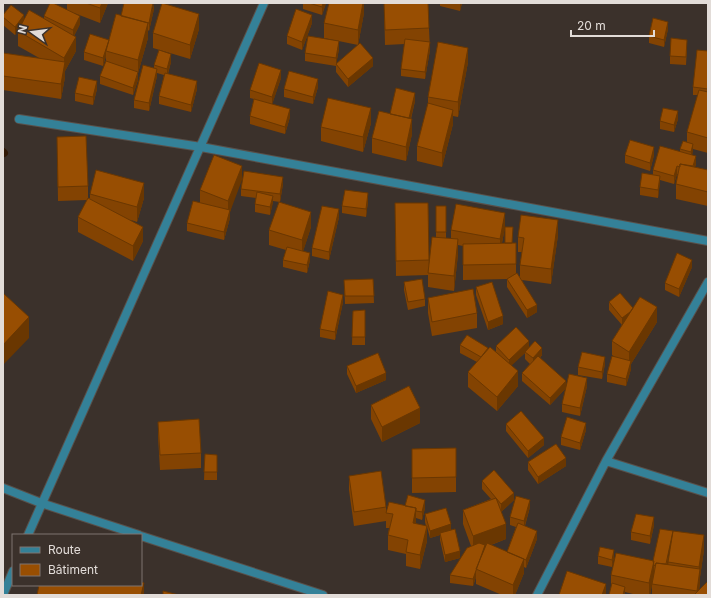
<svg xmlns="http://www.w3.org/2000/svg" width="711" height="598" font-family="Inter,sans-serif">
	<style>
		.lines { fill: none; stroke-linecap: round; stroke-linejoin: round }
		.stream { stroke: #301805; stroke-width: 8 }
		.street-casing { stroke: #59504a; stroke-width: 10 }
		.street { stroke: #348198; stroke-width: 8 }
		.wall { fill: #834302 }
		.shaded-wall { fill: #6a3701 }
		.building { fill: #984e02; stroke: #6a3701 }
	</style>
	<rect width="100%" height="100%" fill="#3b312b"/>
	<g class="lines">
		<path class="stream" d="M3,152L4,153"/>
		<defs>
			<path id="street" d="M19,119L201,147L708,241
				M606,461L708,493
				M3,488L41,503L139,535
				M28,535L264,3
				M141,536L323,595
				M3,595L13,571
				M537,595L606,461L708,282"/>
		</defs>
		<use href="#street" class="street-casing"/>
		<use href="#street" class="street"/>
	</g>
	<path class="wall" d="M67,3H108L100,23L74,13L80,24L74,36L76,51L65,71V77L61,99L3,90V53L41,59L18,46V31L15,35L3,25V15L24,19L44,18V16L67,10Z
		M303,3H326L322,15L303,9Z
		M364,3V13L358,45L373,66L348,87L336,72V66L305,61V53L339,49L336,64L358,45L324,38V23Z
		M384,3L429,28L430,50L425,79L401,76V69L405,44L385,45Z
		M440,3H462L460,11L440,6Z
		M154,9L149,31L148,30V38L138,73V80L133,95L100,84V76L106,62V56L103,66L84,60V52L109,41L121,16Z
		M312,23L302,50L287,44V36Z
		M199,29L190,59L153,48V33Z
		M668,29L664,47L649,43V36Z
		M687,47L686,65L670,64V56Z
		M708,51V153L693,149L692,155L696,164L695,167L708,170V206L676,199V184L678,174H677L674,184L660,180L658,198L640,195V187L653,175V170L680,152V149L687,142V132L698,95H693V87Z
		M171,62L168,74L197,89L191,112L159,104V96L164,75L157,73V76L149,111L134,108V100L154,68V65Z
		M468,62L458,117L453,116V124L442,167L417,161V146L428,106V97Z
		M281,78L272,104L290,117L285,134L250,124V116L254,99L250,98V90Z
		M318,87L313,104L284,97V89Z
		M97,89L93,105L75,101V93Z
		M415,101L411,119L412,134L406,161L372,153V138L390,114Z
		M678,119L674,132L660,129V121Z
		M371,123L363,152L321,141V127Z
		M57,137L88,186V198H90V194L144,198L137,222L131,220L143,241L133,261L78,232V217L87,200L58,201Z
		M625,155H654L650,171L625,163Z
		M242,166L230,212V218L224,240L187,231V223L200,203V190Z
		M283,184L280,202L273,201L270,215L255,212V204L256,198L241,196V189Z
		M368,201L366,217L342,213V206Z
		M395,203H428L429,267L436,237V206H446V238H451V230L505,227L502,243H516V274L520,277V265L522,252H518V237L558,235L551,284L522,280L537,312L527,318L507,287V279L463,280V246L458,245V254L454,291L428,287V275L396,276Z
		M339,217L329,260L312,256V248Z
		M311,227L303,251L310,260L307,273L283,267V260L286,250L269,245V230Z
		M692,267L679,297L665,290V283Z
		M373,279L374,303L345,304L344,280Z
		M404,282L425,299V306L408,310L404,290Z
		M476,287L503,324L488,330L476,295Z
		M428,298L477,313V328L432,336L428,313Z
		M343,302L335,340L320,337V329Z
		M609,302L633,308L657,322L631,364V369L626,386L607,382V374L615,357L612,355V341L622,325L609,310Z
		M365,310V345H352L353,311Z
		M460,345L488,349L496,352V346L529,347L542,355L540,358L566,388L550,405L522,381V373L530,364L525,359V353L511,365L518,386L497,411L468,387V372L477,362L460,353Z
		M605,364L602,379L578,375V367Z
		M347,366L386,380L356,393L347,374Z
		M587,386L580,416L562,412V404Z
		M371,405L420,423L382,442L371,419Z
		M158,422L201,453V468L160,470L158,436Z
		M506,424L544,445L528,458L506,431Z
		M586,430L580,450L561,445V437Z
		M456,448V492L412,493V449Z
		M205,454L217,455V480H204Z
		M528,462L566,466L538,484L528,470Z
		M349,476L386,507V512L405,506L425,508L422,520L416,518V524L426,526L425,522V514L451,530L460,558L445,562L440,540V535L430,538L427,527V541L420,569L406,566V554L388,550V535L389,528H386V521L354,526L349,490Z
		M482,481L514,500L501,512L506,539L491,545L507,552L516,527L510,525V517L530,507L525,526L537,539L526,568L524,567V573L515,595H502L476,584V577L473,586L450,583V575L471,546L463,524V510L491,499L482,489Z
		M654,525L650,544L631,540V532Z
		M704,550L700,577V584L699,590L708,595H652V584L653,578L650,595H637L625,592L611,587V575L653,561Z
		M598,556L614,558L612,567L598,564Z"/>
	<path class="shaded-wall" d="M102,3H108L100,23V8Z
		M154,3V9L149,31V23Z
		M323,3H326L322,15V7Z
		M363,3H364V13L358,45V30Z
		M460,3H462L460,11Z
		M199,14V29L190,59V45Z
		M24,15V23L15,35V27Z
		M312,15V23L302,50V42Z
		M80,16V24L73,38V30Z
		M668,22V29L664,47V40Z
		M148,23V38L138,73V80L133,95V88L138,74V60Z
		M76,37V51L65,71V77L61,99V84L64,67V58Z
		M109,40V47L106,51V56L103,66V58Z
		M339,41V49L336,66V58Z
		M430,42V50L425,79V72Z
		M468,48V62L458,117V102Z
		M171,54V62L167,76V69Z
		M373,58V66L348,87V79Z
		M157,69V76L149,111V103Z
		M281,70V78L272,105V97Z
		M318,79V87L313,104V97Z
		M97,81V89L93,105V97Z
		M197,81V89L191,112V105Z
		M415,93V101L408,129V122Z
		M371,108V123L363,152V137Z
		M290,109V117L285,134V127Z
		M453,110V124L442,167V153Z
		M678,111V119L674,132V125Z
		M412,119V134L406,161V147Z
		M693,144V151L691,160V152Z
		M654,147V155L650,171V163Z
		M696,156V164L692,178V171Z
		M242,166V180L230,212V218L224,240V232L228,215V201Z
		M677,166V174L674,184V176Z
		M660,176V183L658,198V190Z
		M283,177V184L280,202V194Z
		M144,183V198L137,222V207Z
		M368,193V201L366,217V209Z
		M273,196V203L270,215V207Z
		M339,209V217L329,260V252Z
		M311,212V227L302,255V240Z
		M505,213V227L500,253V239Z
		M558,220V235L551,284V269Z
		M143,227V241L133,261V246Z
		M458,239V254L454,291V276Z
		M310,253V260L307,273V265Z
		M692,260V267L679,297V289Z
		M343,295V302L335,340V332Z
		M537,305V312L527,318V310Z
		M657,307V322L631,364V369L626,386V379L629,366V352Z
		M634,309L622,326V318Z
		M503,316V324L488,330V322Z
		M29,317V338L3,365V345Z
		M529,341V349L525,352V353L509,368V360Z
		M542,348V355L533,366V358Z
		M605,357V364L602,379V372Z
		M518,371V386L497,411V397Z
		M386,373V380L356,393V386Z
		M587,378V386L580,416V408Z
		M566,381V388L550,405V398Z
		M420,408V423L382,442V427Z
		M586,423V430L580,450V443Z
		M544,438V445L528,458V451Z
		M566,458V466L538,484V477Z
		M514,493V500L501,512V504Z
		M425,500V508L422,520V512Z
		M530,500V507L524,528V521Z
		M416,508V523L413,538V523Z
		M654,517V525L650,544V536Z
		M451,524V532L440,533V535L430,538V531Z
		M506,524V539L485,547V552L476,569V577L473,586V536Z
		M427,526V541L420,569V555Z
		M537,531V539L526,568V560Z
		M673,531V539L666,576V568Z
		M704,535V550L700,577V584L698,595H697V591L699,574V567Z
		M614,550V558L612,567V560Z
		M460,551V558L445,562V555Z
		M524,559V573L515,595H513V585Z
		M654,561V576L650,595H649V583Z
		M144,583V595H141Z
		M606,584V595H602Z
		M625,587V595H623Z"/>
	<path class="building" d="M50,3H53L80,16L73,30L44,16Z
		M86,3H102L100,8Z
		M124,3H153L149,23L121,16Z
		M162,3L199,14L190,45L153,33Z
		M309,3H323L322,7Z
		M329,3H363L358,30L324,23Z
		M384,3H428L429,28L385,30Z
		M11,5L24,15L15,27L3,17V15Z
		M296,9L312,15L302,42L287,36Z
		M29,10L76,37L64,58L18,31Z
		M116,14L148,23L138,60L106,51Z
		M653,18L668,22L664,40L649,36Z
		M90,34L109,40L103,58L84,52Z
		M308,36L339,41L336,58L305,53Z
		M671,38L687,40L686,57L670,56Z
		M405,39L430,42L425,72L401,69Z
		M438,42L468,48L458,102L428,97Z
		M360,43L373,58L348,79L336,64Z
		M159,50L171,54L167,69L154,65Z
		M697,50L708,51V89L693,87Z
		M3,53L65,62L61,84L3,76Z
		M106,61L138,72L133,88L100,76Z
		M259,63L281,70L272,97L250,90Z
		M143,65L157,69L149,103L134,100Z
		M289,71L318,79L313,97L284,89Z
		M165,73L197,81L191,105L159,96Z
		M79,77L97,81L93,97L75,93Z
		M396,88L415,93L409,118L390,114Z
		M699,90L708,92V138L687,132Z
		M328,98L371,108L363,137L321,127Z
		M254,99L290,109L285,127L250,116Z
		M428,103L453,110L442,153L417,146Z
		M663,108L678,111L674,125L660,121Z
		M379,111L412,119L406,147L372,138Z
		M86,136L88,186L58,187L57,137Z
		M630,140L654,147L650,163L625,155Z
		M683,141L693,144L691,152L680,149Z
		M660,146L696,156L693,166L680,164V167L677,166L674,176L653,170Z
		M214,155L242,166L228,201L200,190Z
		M680,164L708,170V192L676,184Z
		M96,170L144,183L137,207L90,194Z
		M244,171L283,177L280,194L241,189Z
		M642,173L660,176L658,190L640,187Z
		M345,190L368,193L366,209L342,206Z
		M257,192L273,196L270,207L255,204Z
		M88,198L143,227L133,246L78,217Z
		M193,201L230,210L224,232L187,223Z
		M279,202L311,212L302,240L269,230Z
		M395,203H428L429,260L396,261Z
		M456,204L505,213L500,239L451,230Z
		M322,206L339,209L329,252L312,248Z
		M436,206H446V232H436Z
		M521,215L558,220L551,269L520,265L524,238L518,237Z
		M505,227H513L512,243H505Z
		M432,237L458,239L454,276L428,273Z
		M516,243V264L463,265V244Z
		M287,247L310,253L307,265L283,260Z
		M677,253L692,260L679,289L665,283Z
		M517,273L537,305L527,310L507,279Z
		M373,279L374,296H345L344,280Z
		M422,279L425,299L408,302L404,282Z
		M492,282L503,316L488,322L476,287Z
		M473,289L477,313L432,322L428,298Z
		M328,291L343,295L335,332L320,329Z
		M3,293L29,317L3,345Z
		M620,293L633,308L630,312L622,318L609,302Z
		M640,297L657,307L629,352L612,341Z
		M365,310V337H352L353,311Z
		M516,327L529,341L509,360L496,346Z
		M467,335L488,348L481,357L460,345Z
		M535,341L542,348L533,358L525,352Z
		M490,347L518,371L497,397L468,372Z
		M582,352L605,357L602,372L578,367Z
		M378,353L386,373L356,386L347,366Z
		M538,356L566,381L550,398L522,373Z
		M612,356L631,361L626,379L607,374Z
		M569,374L587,378L580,408L562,404Z
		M409,386L420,408L382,427L371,405Z
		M521,411L544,438L528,451L506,424Z
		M567,417L586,423L580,443L561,437Z
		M199,419L201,453L160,455L158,422Z
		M556,444L566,458L538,477L528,462Z
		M456,448V477L412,478V449Z
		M205,454L217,455V472H204Z
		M494,470L514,493L501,504L482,481Z
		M381,471L386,507L354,512L349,476Z
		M408,495L425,500L422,512L416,511V508L405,506Z
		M516,496L530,500L524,521L510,517Z
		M496,498L506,524L473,536L463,510Z
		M389,502L416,508L413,523L427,526L420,555L406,552L408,540L388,535L393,514L386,513Z
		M446,508L451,524L430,531L425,514Z
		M636,514L654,517L650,536L631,532Z
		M518,523L537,531L526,560L507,552Z
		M455,529L460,551L445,555L440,533Z
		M660,529L673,531L666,564L656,563L655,566L654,565L653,561Z
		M673,531L704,535L699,567L668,562Z
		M479,543L485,545L473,579L450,575L467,548Z
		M487,543L524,559L513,585L476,569Z
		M600,547L614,550L612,560L598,556Z
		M616,553L654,561L649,583L611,575Z
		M656,563L700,569L697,591L652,584Z
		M567,571L606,584L602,595H559Z
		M708,581V595H694Z
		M141,582L144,583L141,595H37L39,585H141Z
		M612,583L625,587L623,595H609Z
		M163,591L179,595H163Z"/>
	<rect width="711" height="598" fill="none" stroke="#e2dcd8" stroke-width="8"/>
	<rect x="12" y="534" width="130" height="52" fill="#3b312b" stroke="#7e7570"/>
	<rect x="20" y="547" width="20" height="6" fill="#348198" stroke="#7e7570"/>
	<text x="48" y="554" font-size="12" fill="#e2dcd8">Route</text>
	<rect x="20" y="564" width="20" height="12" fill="#984e02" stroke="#7e7570"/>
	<text x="48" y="574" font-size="12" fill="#e2dcd8">Bâtiment</text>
	<g transform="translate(32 32) rotate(284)" stroke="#3b312b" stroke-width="3" paint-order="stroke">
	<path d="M0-3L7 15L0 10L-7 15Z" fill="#e2dcd8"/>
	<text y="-6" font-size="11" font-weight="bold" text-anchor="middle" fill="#e2dcd8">N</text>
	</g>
	<path d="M571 30v6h83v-6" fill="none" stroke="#e2dcd8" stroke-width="2"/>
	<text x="577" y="30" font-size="12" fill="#e2dcd8" stroke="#3b312b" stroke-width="3" paint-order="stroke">20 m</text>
</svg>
